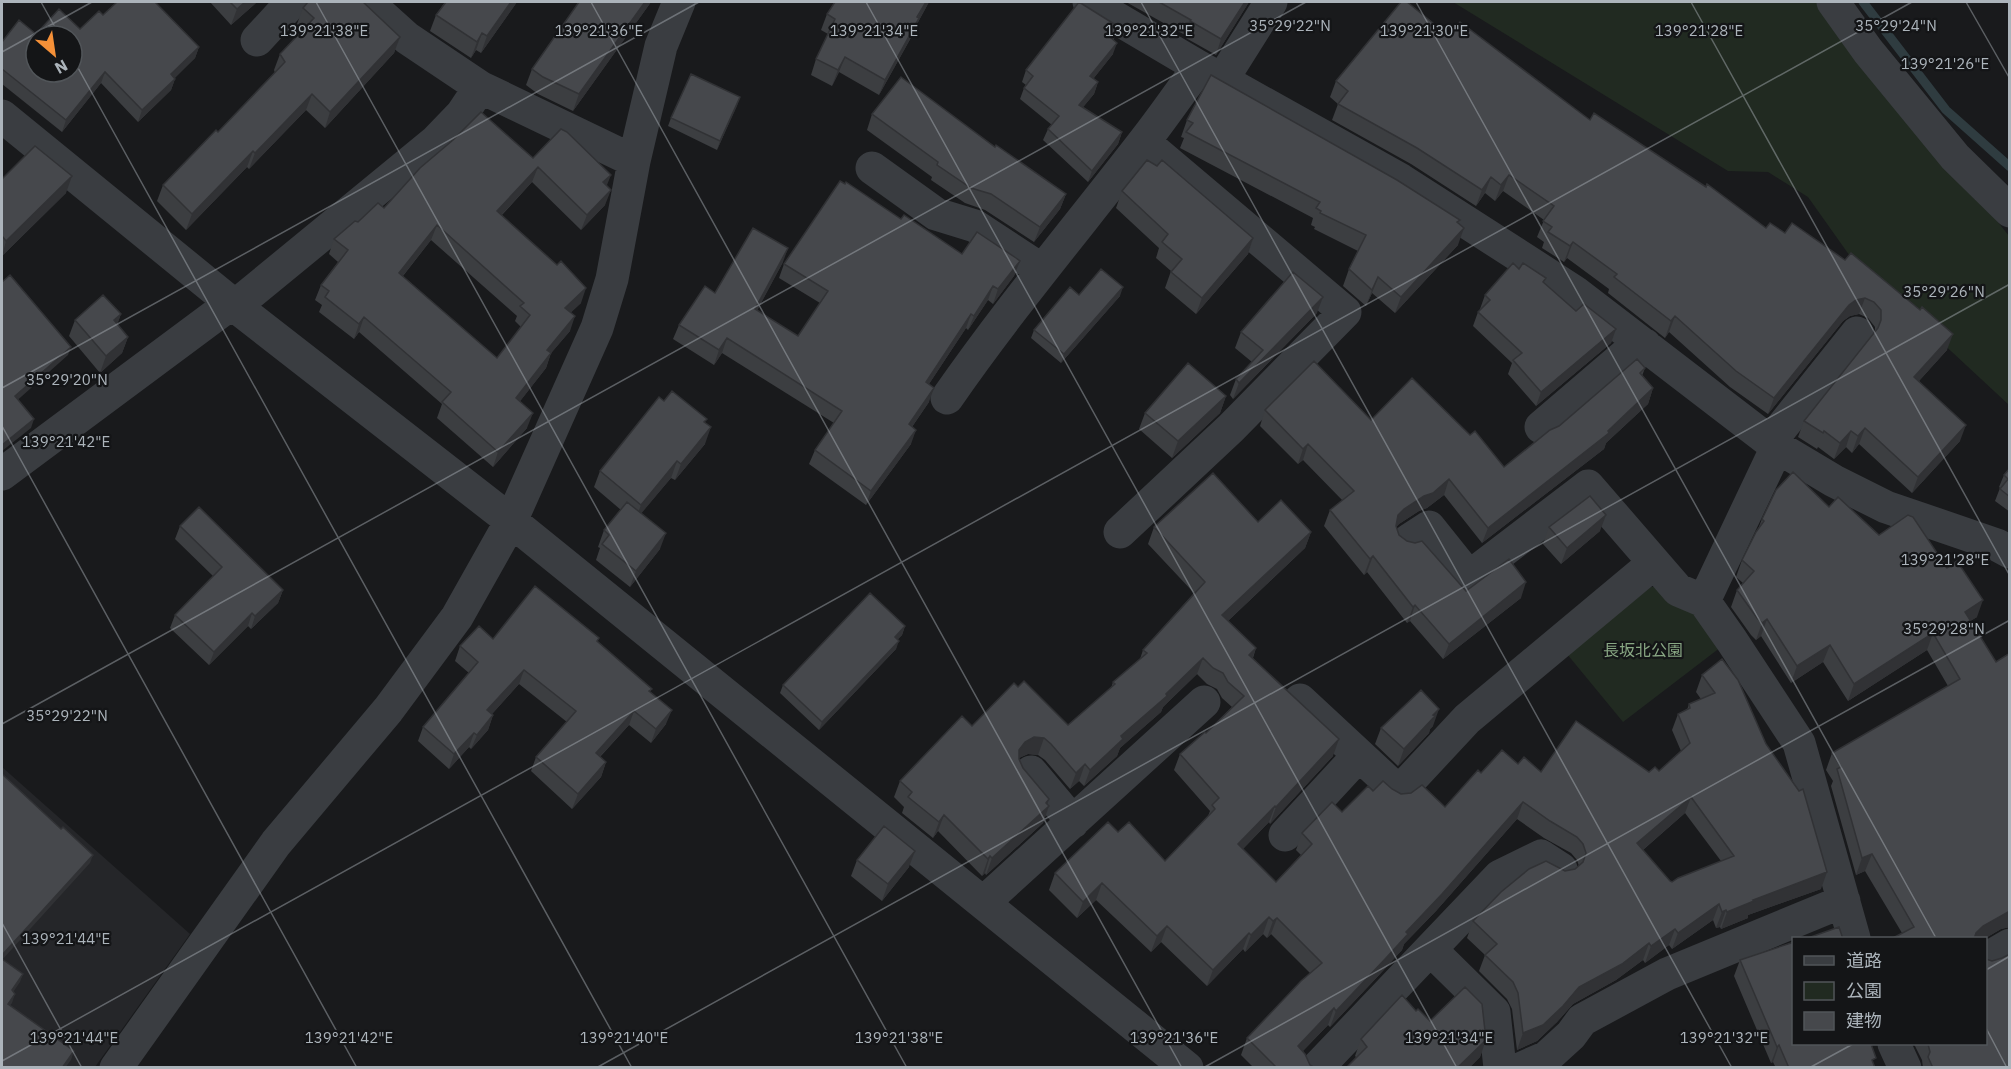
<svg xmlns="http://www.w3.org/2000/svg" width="2011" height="1069" font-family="'IBM Plex Sans','Noto Sans JP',sans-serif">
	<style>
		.built { fill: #252629 }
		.green { fill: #212a21 }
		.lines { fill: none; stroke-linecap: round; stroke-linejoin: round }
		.stream { stroke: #2f3c40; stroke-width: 9 }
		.minor { stroke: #3a3d41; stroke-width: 33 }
		.wall { fill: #3c3e41; fill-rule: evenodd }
		.shaded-wall { fill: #313235 }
		.building { fill: #46484c; stroke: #313235; stroke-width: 1.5; fill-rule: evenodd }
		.ticks { fill: none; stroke: #acb4bb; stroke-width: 1.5; stroke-opacity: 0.45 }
		.labels { text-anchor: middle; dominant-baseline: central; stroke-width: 4.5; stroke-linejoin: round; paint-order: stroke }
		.park-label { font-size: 16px; fill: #88a683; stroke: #141517 }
		.ticks-label { font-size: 15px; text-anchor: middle; fill: #acb4bb; stroke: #141517; stroke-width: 4.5; stroke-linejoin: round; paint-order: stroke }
	</style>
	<rect width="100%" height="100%" fill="#191a1c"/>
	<path class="built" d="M2,767L190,934L95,1067H2Z"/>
	<path class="green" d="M1453,2H1823L2009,236V405L1852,259L1808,197L1768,172L1728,171Z
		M1651,587H1659L1689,605L1721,647L1623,722L1567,654Z"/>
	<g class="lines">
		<path class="stream" d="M1863,2L1946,110L2010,167"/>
		<path class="minor" d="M367,2L407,38L480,87L634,161
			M1089,2L1199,67L1401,180L1575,292L1777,447L1834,481L1886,507L1997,545L2010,552
			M1833,2L1868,51L1955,157L2010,211
			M257,40L292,2
			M1222,80L1271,2
			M2,116L235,306L511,521L1187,1068
			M872,168L936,214L975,226L1042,270
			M235,306L436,141L462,114L480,87
			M947,398C1008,310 1077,228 1142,144C1162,119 1180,92 1199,67
			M1541,427L1624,356L1639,352L1645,345
			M1770,442L1857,333
			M1777,447L1704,601L1732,641L1799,743L1854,938
			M2,474L232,303
			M1120,532L1231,428L1345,312L1144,142
			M1409,540L1429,527L1469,577L1588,486L1678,590L1704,601
			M1300,700L1399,792L1467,719L1654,563
			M1031,772L1073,822
			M1285,835L1358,756
			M983,903L1204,702
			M1431,950L1494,1012L1500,1068
			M1986,959L2010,945
			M1894,1044L1905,1068
			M116,1068L276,843L388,710L457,617L511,521L597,328L612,279L634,161L661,46L679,2
			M1317,1068L1500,876L1541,856L1561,869
			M1522,1068L1547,1057L1571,1035L1582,1020L1667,974L1844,901"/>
	</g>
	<path class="wall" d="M210,2H257L231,25Z
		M445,2H517L481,53L476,50L471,58L430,31L436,15Z
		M651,2L573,111L538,94L526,85L532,69Z
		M835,2H929L917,24L913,34L879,95L839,72L832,86L811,75L816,59L828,34L821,30L827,14Z
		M1126,2H1249L1216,55L1184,37L1185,35Z
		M303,8L400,37L394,53L325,128L306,110L249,169L247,167L186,230L157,201L163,185L218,132L275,73L274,70L280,54L303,30L297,24Z
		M103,15L199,47L195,58L174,78L175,79L171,90L138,122L101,83L62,132L2,84V42L36,34L80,29Z
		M1449,36L1590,120L1766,228L1947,350L1919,381L1960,441L1912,493L1859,444L1852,453L1846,447L1834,459L1818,447L1817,449L1798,437L1804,421L1875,332V327L1868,318L1859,314L1850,316L1843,321L1768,414L1730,387L1669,332L1665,338L1608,293L1609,289L1567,258L1564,262L1542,248L1544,242L1537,237L1544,220L1503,191L1495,201L1485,193L1476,206L1411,164L1332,120L1338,104L1330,97L1336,81Z
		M1114,39L1113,40V54L1093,79L1098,82L1094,94L1083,107L1122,132L1118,144L1088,182L1043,140L1048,129L1052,125L1020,99L1024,88L1026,85L1022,82L1026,70Z
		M740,97L717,150L668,126L671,118Z
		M872,114L995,147L1066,194L1060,209L1034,242L985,210L965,203L931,180L932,177L867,130Z
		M1187,120L1458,223V245L1395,313L1372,293L1366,306L1343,286L1349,269L1358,251L1314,229L1315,227L1311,225L1313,218L1180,148L1184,138L1181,137Z
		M533,158L607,186L605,205L581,230L532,182L502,215L581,303L571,312L570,331L551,353L546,368L520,401L527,428L493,467L437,418L442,404L359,332L354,339L319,312L322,305L315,300L321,285L338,262L329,254L334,239L358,222L384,208ZM431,240L517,316L515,321L521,327L497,358L403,276Z
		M2,179L66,193L2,256Z
		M1122,191L1253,238L1248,254L1196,314L1165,288L1171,271L1156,258L1159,248L1116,208Z
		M901,219L962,254L1020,261L1014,276L993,304L988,300L968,330L966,328L929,384V402L912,427L911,444L866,505L809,464L815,450L834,423L722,353L714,365L673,339L679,325L715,293L783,262L757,310L798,336L820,303L779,278L784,264Z
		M1519,269L1545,284L1576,311L1616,329L1611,343L1536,406L1508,374L1512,363L1473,326L1478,312L1480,310V309L1485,295Z
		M1079,295L1120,296L1061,363L1031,338L1034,330Z
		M1317,313L1233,399L1230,395L1236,379L1252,362L1235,348L1241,332Z
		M121,314L117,324L128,337L122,353L100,373L69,336L75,320Z
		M1645,368L1642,376L1653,388L1648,404L1606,443L1604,449L1482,543L1444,495L1427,508L1419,511L1399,524L1396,527L1399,535L1466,591L1521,598L1443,659L1410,621L1407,623L1367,572L1364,575L1324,526L1330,510L1343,501L1303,460L1298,464L1260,426L1265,410L1371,420L1470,435L1504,467L1559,426Z
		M1226,396L1220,413L1172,458L1139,429L1145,413Z
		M664,401L706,423L705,444L675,480L671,478L641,513L660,549L630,587L596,560L600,548L598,547L604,530L621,510L594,487L600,471Z
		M2010,468V512L1995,501L2000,488L1999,487L2004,475Z
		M1829,507L1879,535L1977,617L1970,621L1996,662L2010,653V927L2001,929L1984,939H1891L1902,933L1865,871L1856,875L1831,786L1833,781L1826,770L1832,753L1948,686L1927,650L1848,701L1823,662L1791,683L1761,636L1756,640L1751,635L1731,607L1737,590L1743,583L1736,577L1742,560L1758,529L1762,519Z
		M1258,522L1311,532L1305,548L1228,621L1256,648L1253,658L1333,756L1270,824L1269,822L1243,849L1276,882L1301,855L1296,850L1302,833L1342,812L1373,791L1392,789L1401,794L1445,807L1481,773L1518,764L1541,772H1649L1659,771L1681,751L1672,730L1678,714L1687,710L1689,704L1701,699L1696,692L1702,675L1722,659L1821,889L1748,915V918L1721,929L1720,927L1716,928L1713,920L1672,949L1669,945L1645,963L1643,960L1616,980L1573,1004L1557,1022L1537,1041L1517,1050L1512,1009L1507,999L1479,971L1485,955L1467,938L1473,921L1565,871L1575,869L1579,866L1577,860L1571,853L1544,838L1517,819L1436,911L1404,944L1402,950L1380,974L1330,1027L1328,1025L1303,1051L1310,1065L1315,1068H1254L1241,1055L1247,1038L1310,973L1271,934L1267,938L1263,934L1245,952L1243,949L1207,986L1161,942L1151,952L1096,900L1077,918L1049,890L1055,873L1118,832L1165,861L1208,816L1210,811L1174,770L1180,754L1206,733L1232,707L1222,698L1217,689L1207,684L1197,674L1163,707L1161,712L1120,748L1117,756L1084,786L1079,781L1070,789L1045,760L1038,755L1028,754L1019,758L1023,768L1049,799L1047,804L1049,806L1043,823L986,875L985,873L982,876L938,831L933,838L902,813L904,807L894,797L900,781L972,726L1018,687L1068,725L1111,688L1113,682L1140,659L1143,650L1194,593L1148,544L1154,527ZM1685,813L1721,861L1672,882L1670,881L1643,850Z
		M180,526L283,590L278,603L251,629L248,626L209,665L170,628L175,615L213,576L175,539Z
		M1549,527L1600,531L1561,564L1543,544Z
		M905,626L902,635L898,639L896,649L819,730L780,693L783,685Z
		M493,639L598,642L652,689L650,692L666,724L651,743L629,725L600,757L606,762L601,777L572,809L531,771L536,757L567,722L519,684L492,714L493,715L488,730L471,749L469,747L449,769L418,741L423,727L469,673L455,661L460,646Z
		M1433,726L1430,729L1429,733L1398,766L1375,744L1381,728Z
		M857,860L909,867L882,901L851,876Z
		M1740,960L1874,1065L1875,1068H1776L1773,1062L1771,1063L1734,976Z
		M1416,1011L1430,1021L1486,1040L1480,1057L1469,1068H1346L1356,1057L1355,1056L1361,1039Z
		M1914,1044H1986L2010,1068H1923L1922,1060Z"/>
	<path class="shaded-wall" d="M245,2H257L231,25L237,9Z
		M511,2H517L481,53L487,36Z
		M645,2H651L573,111L579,94Z
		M926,2H929L917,24L913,34L879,95L885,80Z
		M1245,2H1249L1216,55L1221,39Z
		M1119,27L1114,39L1106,49L1110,37Z
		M482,33L476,50L471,58L477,42Z
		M400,37L394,53L325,128L330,112Z
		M1117,43L1113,54L1086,88L1090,76Z
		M199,47L195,58L167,86L171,74Z
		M845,57L839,72L832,86L838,70Z
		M105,72L101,83L62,132L66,120Z
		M175,79L171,90L138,122L142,110Z
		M1098,82L1094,94L1075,117L1079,105Z
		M312,94L306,110L249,169L255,153Z
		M740,97L737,106L717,150L720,141Z
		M1122,132L1118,144L1088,182L1092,171Z
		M253,151L247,167L186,230L192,214Z
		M538,167L532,182L491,226L497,211Z
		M611,175L605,190L603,182Z
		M1509,175L1503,191L1495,201L1501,185Z
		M72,176L66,193L2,256L6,241Z
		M1491,177L1485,193L1476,206L1482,190Z
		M611,190L605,205L581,230L587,215Z
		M1066,194L1060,209L1034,242L1040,227Z
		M437,225L431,240L393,288L399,273Z
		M1464,228L1458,245L1395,313L1401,297Z
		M1253,238L1248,254L1196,314L1202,298Z
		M1573,242L1567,258L1564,262L1570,246Z
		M788,248L783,262L750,324L755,309Z
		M1020,261L1014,276L993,304L998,289Z
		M1378,277L1372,293L1366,306L1372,290Z
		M993,286L988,300L968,330L974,316Z
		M1123,287L1120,296L1061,363L1064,354Z
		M586,288L581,303L560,323L565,308Z
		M1323,297L1317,313L1233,399L1239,383Z
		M1865,298L1859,314L1850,316L1843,321L1768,414L1774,398L1849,305L1856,300Z
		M121,314L115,331L114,320Z
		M971,314L966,328L921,396L926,382Z
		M575,316L570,331L541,365L547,350Z
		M1675,316L1669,332L1665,338L1671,321Z
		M364,317L359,332L354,339L359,324Z
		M1616,329L1611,343L1536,406L1541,392Z
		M1953,334L1947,350L1908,393L1914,377Z
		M128,337L122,353L100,373L106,356Z
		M727,338L722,353L714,365L719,350Z
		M71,347L68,355L12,405L15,396Z
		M551,353L546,368L511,413L516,398Z
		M934,388L929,402L904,438L909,424Z
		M1653,388L1648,404L1606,443L1604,449L1482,543L1488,528L1608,431Z
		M1226,396L1220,413L1172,458L1178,441Z
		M533,413L527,428L493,467L498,452Z
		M34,419L31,428L2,451V445Z
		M1966,425L1960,441L1912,493L1918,477Z
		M711,427L705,444L675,480L681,464Z
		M1865,428L1859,444L1852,453L1858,436Z
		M916,430L911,444L866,505L871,491Z
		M1851,431L1846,447L1834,459L1840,443Z
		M1308,444L1303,460L1298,464L1303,449Z
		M677,461L671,478L635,521L641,505Z
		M1449,479L1444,495L1427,508L1419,511L1399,524L1393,531L1398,515L1404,509Z
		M1606,515L1600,531L1561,564L1567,548Z
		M1311,532L1305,548L1216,632L1222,615Z
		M666,533L660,549L630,587L636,571Z
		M1373,556L1367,572L1364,575L1370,559Z
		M1526,582L1521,598L1443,659L1449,644Z
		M283,590L278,603L251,629L255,616Z
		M1983,600L1977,617L1958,629L1965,612Z
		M1415,605L1410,621L1407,623L1413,607Z
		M252,613L248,626L209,665L214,652Z
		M1767,619L1761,636L1756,640L1762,623Z
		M905,626L902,635L892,645L895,637Z
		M1933,633L1927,650L1848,701L1854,684Z
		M899,641L896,649L819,730L822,722Z
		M1830,645L1823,662L1791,683L1797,666Z
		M1256,648L1250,664L1249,655Z
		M1203,658L1197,674L1163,707L1161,712L1120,748L1117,756L1084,786L1090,770L1121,736Z
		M524,670L519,684L482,725L487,710Z
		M1439,709L1433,726L1430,729L1429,733L1398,766L1404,749Z
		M672,710L666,724L651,743L656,729Z
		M634,711L629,725L590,767L596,753Z
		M493,715L488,730L471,749L477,735Z
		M474,733L469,747L449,769L454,754Z
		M1034,737L1044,738L1038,755L1028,754L1019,758V750L1025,742Z
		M1339,739L1333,756L1270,824L1276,807Z
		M606,762L601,777L572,809L578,794Z
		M1085,764L1079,781L1070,789L1076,773Z
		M1691,797L1685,813L1631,860L1637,843Z
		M1049,799L1045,810L1049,806L1043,823L986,875L992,858Z
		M1523,802L1517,819L1436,911L1404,944L1402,950L1380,974L1330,1027L1336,1011Z
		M1275,806L1269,822L1232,860L1238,844Z
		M944,815L938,831L933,838L939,822Z
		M915,851L909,867L882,901L888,884Z
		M1872,854L1865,871L1856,875L1862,858Z
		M93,855L90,863L2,960V955Z
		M990,856L985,873L982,876L988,859Z
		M1827,872L1821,889L1748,915V918L1721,929L1727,912L1753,900Z
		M1102,883L1096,900L1077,918L1083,902Z
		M1719,904L1713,920L1672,949L1678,933Z
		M1726,910L1720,927L1716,928L1722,912Z
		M2010,911V927L2001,929L1984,939H1974L1976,933L1983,926Z
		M1269,917L1263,934L1245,952L1251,935Z
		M1277,918L1271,934L1267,938L1273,921Z
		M1167,926L1161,942L1151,952L1157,936Z
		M1675,929L1669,945L1645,963L1651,946Z
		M1249,933L1243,949L1207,986L1213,970Z
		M1649,943L1643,960L1616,980L1573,1004L1557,1022L1537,1041L1517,1050L1523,1033L1579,987Z
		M23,974L20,982L9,998L12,990Z
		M15,994L12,1003L5,1013L8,1004Z
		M1334,1008L1328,1025L1292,1062L1298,1046Z
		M1486,1040L1480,1057L1469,1068H1457Z
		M1779,1045L1773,1062L1771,1063L1777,1047Z
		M74,1051L71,1060L65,1068H62Z"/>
	<path class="building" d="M117,2H155L199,47L171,74L175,79L142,110L105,72L66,120L2,69V42L19,20L36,34L59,9L80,29L99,11L103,15ZM36,36H72V72H36Z
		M230,2H245L237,9Z
		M308,2H363L400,37L330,112L312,94L255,153L253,151L192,214L163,185L216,130L218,132L285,62L280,54L314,18L303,8Z
		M446,2H511L487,36L482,33L477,42L436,15Z
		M579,2H645L579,94L543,77L532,69Z
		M835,2H926L917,17L919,18L885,80L845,57L838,70L816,59L835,19L827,14Z
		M1079,2L1119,27L1110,37L1117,43L1090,76L1098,82L1079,105L1122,132L1092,171L1048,129L1059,116L1024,88L1033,76L1026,70Z
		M1159,2H1245L1221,39L1190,21L1191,20Z
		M1401,2H1407L1449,36L1460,22L1590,120L1594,113L1706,187L1707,184L1766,228L1770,223L1785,233L1792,223L1845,260L1851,253L1920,310L1922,307L1953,334L1914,377L1966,425L1918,477L1865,428L1858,436L1851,431L1840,443L1824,431L1823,433L1804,421L1878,328L1881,320V310L1874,302L1865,298L1856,300L1849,305L1774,398L1736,371L1675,316L1671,321L1614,277L1617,274L1573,242L1570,246L1548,232L1552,227L1543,221L1554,206L1509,175L1501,185L1491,177L1482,190L1417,148L1338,104L1348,91L1336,81Z
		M691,74L740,97L720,141L671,118Z
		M1211,75L1397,180L1460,220L1457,222L1464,228L1401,297L1378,277L1372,290L1349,269L1366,235L1320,213L1321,211L1316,208L1320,202L1186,132L1193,123L1187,120Z
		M901,77L995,147L996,145L1066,194L1040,227L991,194L971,188L937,165L938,162L872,114Z
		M481,112L533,158L561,129L567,132L611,175L603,182L611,190L587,215L538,167L497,211L557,265L561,261L586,288L565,308L575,316L547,350L551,353L516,398L533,413L498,452L442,402L451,392L364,317L359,324L325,297L329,291L321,285L348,250L334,239L355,221L358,222L378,203L384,208L420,168L453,140ZM437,225L524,303L520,306L530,315L497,358L399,273Z
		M35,146L72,176L6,241L2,236V179Z
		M1147,160L1157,166L1162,160L1253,238L1202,298L1171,272L1182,259L1162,242L1168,234L1122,191Z
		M840,181L845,184L846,182L901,219L904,215L962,254L977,232L1016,258L1020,261L998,289L993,286L974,316L971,314L926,382L934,388L909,424L916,430L871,491L815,450L842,411L727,338L719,350L679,325L705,286L715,293L753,228L788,248L755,309L798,336L828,291L784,264Z
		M1513,263L1519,269L1523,263L1546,278L1543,282L1576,311L1584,304L1616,329L1541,392L1513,360L1522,353L1478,312L1490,300L1485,295Z
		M1101,269L1123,287L1064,354L1034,330L1070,287L1079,295Z
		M1293,272L1323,297L1239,383L1236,379L1263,350L1241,332Z
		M10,275L71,347L15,396L34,419L2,445V282Z
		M103,295L121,314L114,320L128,337L106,356L75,320Z
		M1637,359L1645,368L1640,373L1653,388L1608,431L1609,433L1488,528L1449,479L1433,493L1424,496L1404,509L1398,515L1396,526L1399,535L1407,541L1415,543L1422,541L1466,591L1509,559L1526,582L1449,644L1415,605L1413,607L1373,556L1370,559L1330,510L1354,491L1308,444L1303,449L1265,410L1314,361L1371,420L1412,378L1470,435L1475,431L1504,467L1550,430L1559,426Z
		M1188,363L1226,396L1178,441L1145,413Z
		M672,391L707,419L704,422L711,427L681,464L677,461L641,505L600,471L659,397L664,401Z
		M2010,468V497L2000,489L2008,479L2004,475Z
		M1793,472L1829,507L1838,497L1879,535L1908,515L1913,517L1947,568L1957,561L1983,600L1965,612L1996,662L2010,653V911L1983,926L1976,933L1974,939H1891L1914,927L1872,854L1862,858L1837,769L1841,767L1832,753L1960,679L1933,633L1854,684L1830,645L1797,666L1767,619L1762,623L1757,618L1737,590L1754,571L1742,560L1756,532L1764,521L1762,519L1776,490Z
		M1213,473L1258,522L1281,500L1311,532L1222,615L1256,648L1249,655L1339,739L1276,807L1275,806L1238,844L1276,882L1312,844L1302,833L1332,802L1342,812L1368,786L1373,791L1383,781L1392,789L1401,794L1411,793L1422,785L1445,807L1478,770L1481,773L1502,750L1518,764L1524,757L1541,772L1576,721L1649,772L1655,767L1659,771L1690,743L1678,714L1690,708L1689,704L1715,693L1702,675L1722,659L1738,680L1766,744L1799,791L1803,789L1827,872L1753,900L1754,901L1727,912L1726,910L1722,912L1719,904L1678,933L1675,929L1651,946L1649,943L1622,964L1579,987L1563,1006L1543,1025L1523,1033L1518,993L1513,982L1485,955L1497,944L1473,921L1501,892L1529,869L1546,861L1565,871L1575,869L1583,862L1586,853L1583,844L1577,837L1550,821L1523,802L1442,894L1406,932L1408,934L1386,958L1336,1011L1334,1008L1298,1046L1305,1054L1310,1065L1315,1068H1277L1247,1038L1301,981L1322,963L1277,918L1273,921L1269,917L1251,935L1249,933L1213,970L1167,926L1157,936L1102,883L1083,902L1055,873L1108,822L1118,832L1129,822L1165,861L1215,809L1212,805L1219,798L1180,754L1205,732L1206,733L1244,696L1228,682L1223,673L1213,668L1203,658L1166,694L1167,696L1121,736L1123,739L1090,770L1085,764L1076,773L1051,744L1044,738L1034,737L1025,742L1019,750V759L1023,768L1049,799L1046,803L1049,806L992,858L990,856L988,859L944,815L939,822L908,797L912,792L900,781L962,716L972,726L1014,683L1018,687L1024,681L1068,725L1115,684L1113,682L1147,653L1143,650L1205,582L1154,527ZM1691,797L1734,856L1678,878L1672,882L1670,881L1637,843Z
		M1590,496L1606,515L1567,548L1549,527Z
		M627,502L666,533L636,571L602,544L609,535L604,530Z
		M199,507L283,590L255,616L252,613L214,652L175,615L222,567L180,526Z
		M535,586L599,638L597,641L652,689L649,691L672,710L656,729L634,711L596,753L606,762L578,794L536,757L576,711L524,670L487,710L493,715L477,735L474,733L454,754L423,727L478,662L460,646L479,626L493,639Z
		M870,593L905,626L895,637L899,641L822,722L783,685Z
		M1421,690L1439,709L1433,715L1435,716L1404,749L1381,728Z
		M2,774L61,829L63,827L93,855L2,955Z
		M884,826L915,851L888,884L857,860Z
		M1839,927L1843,939H1805Z
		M1794,942V1044H1871L1876,1058L1872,1060L1875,1068H1789L1779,1045L1777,1047L1740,960Z
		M2010,954V1068H1933L1928,1057L1930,1052L1928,1044H1986V959L1992,961L2002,958Z
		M2,959L23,974L12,990L15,994L8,1004L74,1051L62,1068H2Z
		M1465,987L1482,1004L1486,1040L1457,1068H1346L1367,1047L1361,1039L1402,995L1416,1011L1418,1009L1430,1021Z"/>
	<path class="ticks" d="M41,2L60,36M316,2L907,1068M591,2L1182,1068M866,2L1457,1068M1141,2L1732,1068M1416,2L1936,938M1691,2L2010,576M1966,2L2010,79M2,52L92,2M72,57L632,1068M2,388L699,2M2,426L357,1068M2,724L1306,2M2,923L82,1068M1986,970L2010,956M1986,1028L2007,1068M2,1061L1912,2M596,1068L2010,284M1203,1068L2010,620M1809,1068L1853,1044"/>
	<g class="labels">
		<g class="park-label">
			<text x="1643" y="650">長坂北公園</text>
		</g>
	</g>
	<g class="ticks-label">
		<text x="1290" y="31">35°29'22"N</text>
		<text x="1896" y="31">35°29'24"N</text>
		<text x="324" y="36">139°21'38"E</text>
		<text x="599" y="36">139°21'36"E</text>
		<text x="874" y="36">139°21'34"E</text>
		<text x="1149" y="36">139°21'32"E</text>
		<text x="1424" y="36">139°21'30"E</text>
		<text x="1699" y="36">139°21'28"E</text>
		<text x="1945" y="69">139°21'26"E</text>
		<text x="1944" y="297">35°29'26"N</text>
		<text x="67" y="385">35°29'20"N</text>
		<text x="66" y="447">139°21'42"E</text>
		<text x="1945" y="565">139°21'28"E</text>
		<text x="1944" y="634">35°29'28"N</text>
		<text x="67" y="721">35°29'22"N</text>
		<text x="66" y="944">139°21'44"E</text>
		<text x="74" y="1043">139°21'44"E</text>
		<text x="349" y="1043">139°21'42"E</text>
		<text x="624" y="1043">139°21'40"E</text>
		<text x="899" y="1043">139°21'38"E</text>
		<text x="1174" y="1043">139°21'36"E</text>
		<text x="1449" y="1043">139°21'34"E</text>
		<text x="1724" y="1043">139°21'32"E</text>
	</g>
	<rect width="2011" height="1069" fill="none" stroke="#acb4bb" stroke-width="6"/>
	<rect x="1792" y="937" width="195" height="108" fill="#141517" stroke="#515559" stroke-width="1.5"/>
	<rect x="1804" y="956" width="30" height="9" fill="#3a3d41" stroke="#515559" stroke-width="1.5"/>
	<text x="1846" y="967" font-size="18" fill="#acb4bb">道路</text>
	<rect x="1804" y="982" width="30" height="18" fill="#212a21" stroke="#515559" stroke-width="1.5"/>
	<text x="1846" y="997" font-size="18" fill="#acb4bb">公園</text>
	<rect x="1804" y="1012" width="30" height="18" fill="#46484c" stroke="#515559" stroke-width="1.5"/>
	<text x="1846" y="1027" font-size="18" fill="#acb4bb">建物</text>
	<g transform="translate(54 54) rotate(151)"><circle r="28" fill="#141517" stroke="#515559" stroke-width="1.5"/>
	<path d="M0-4.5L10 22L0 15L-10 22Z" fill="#f59038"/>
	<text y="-9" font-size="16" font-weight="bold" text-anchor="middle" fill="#acb4bb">N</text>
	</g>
</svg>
